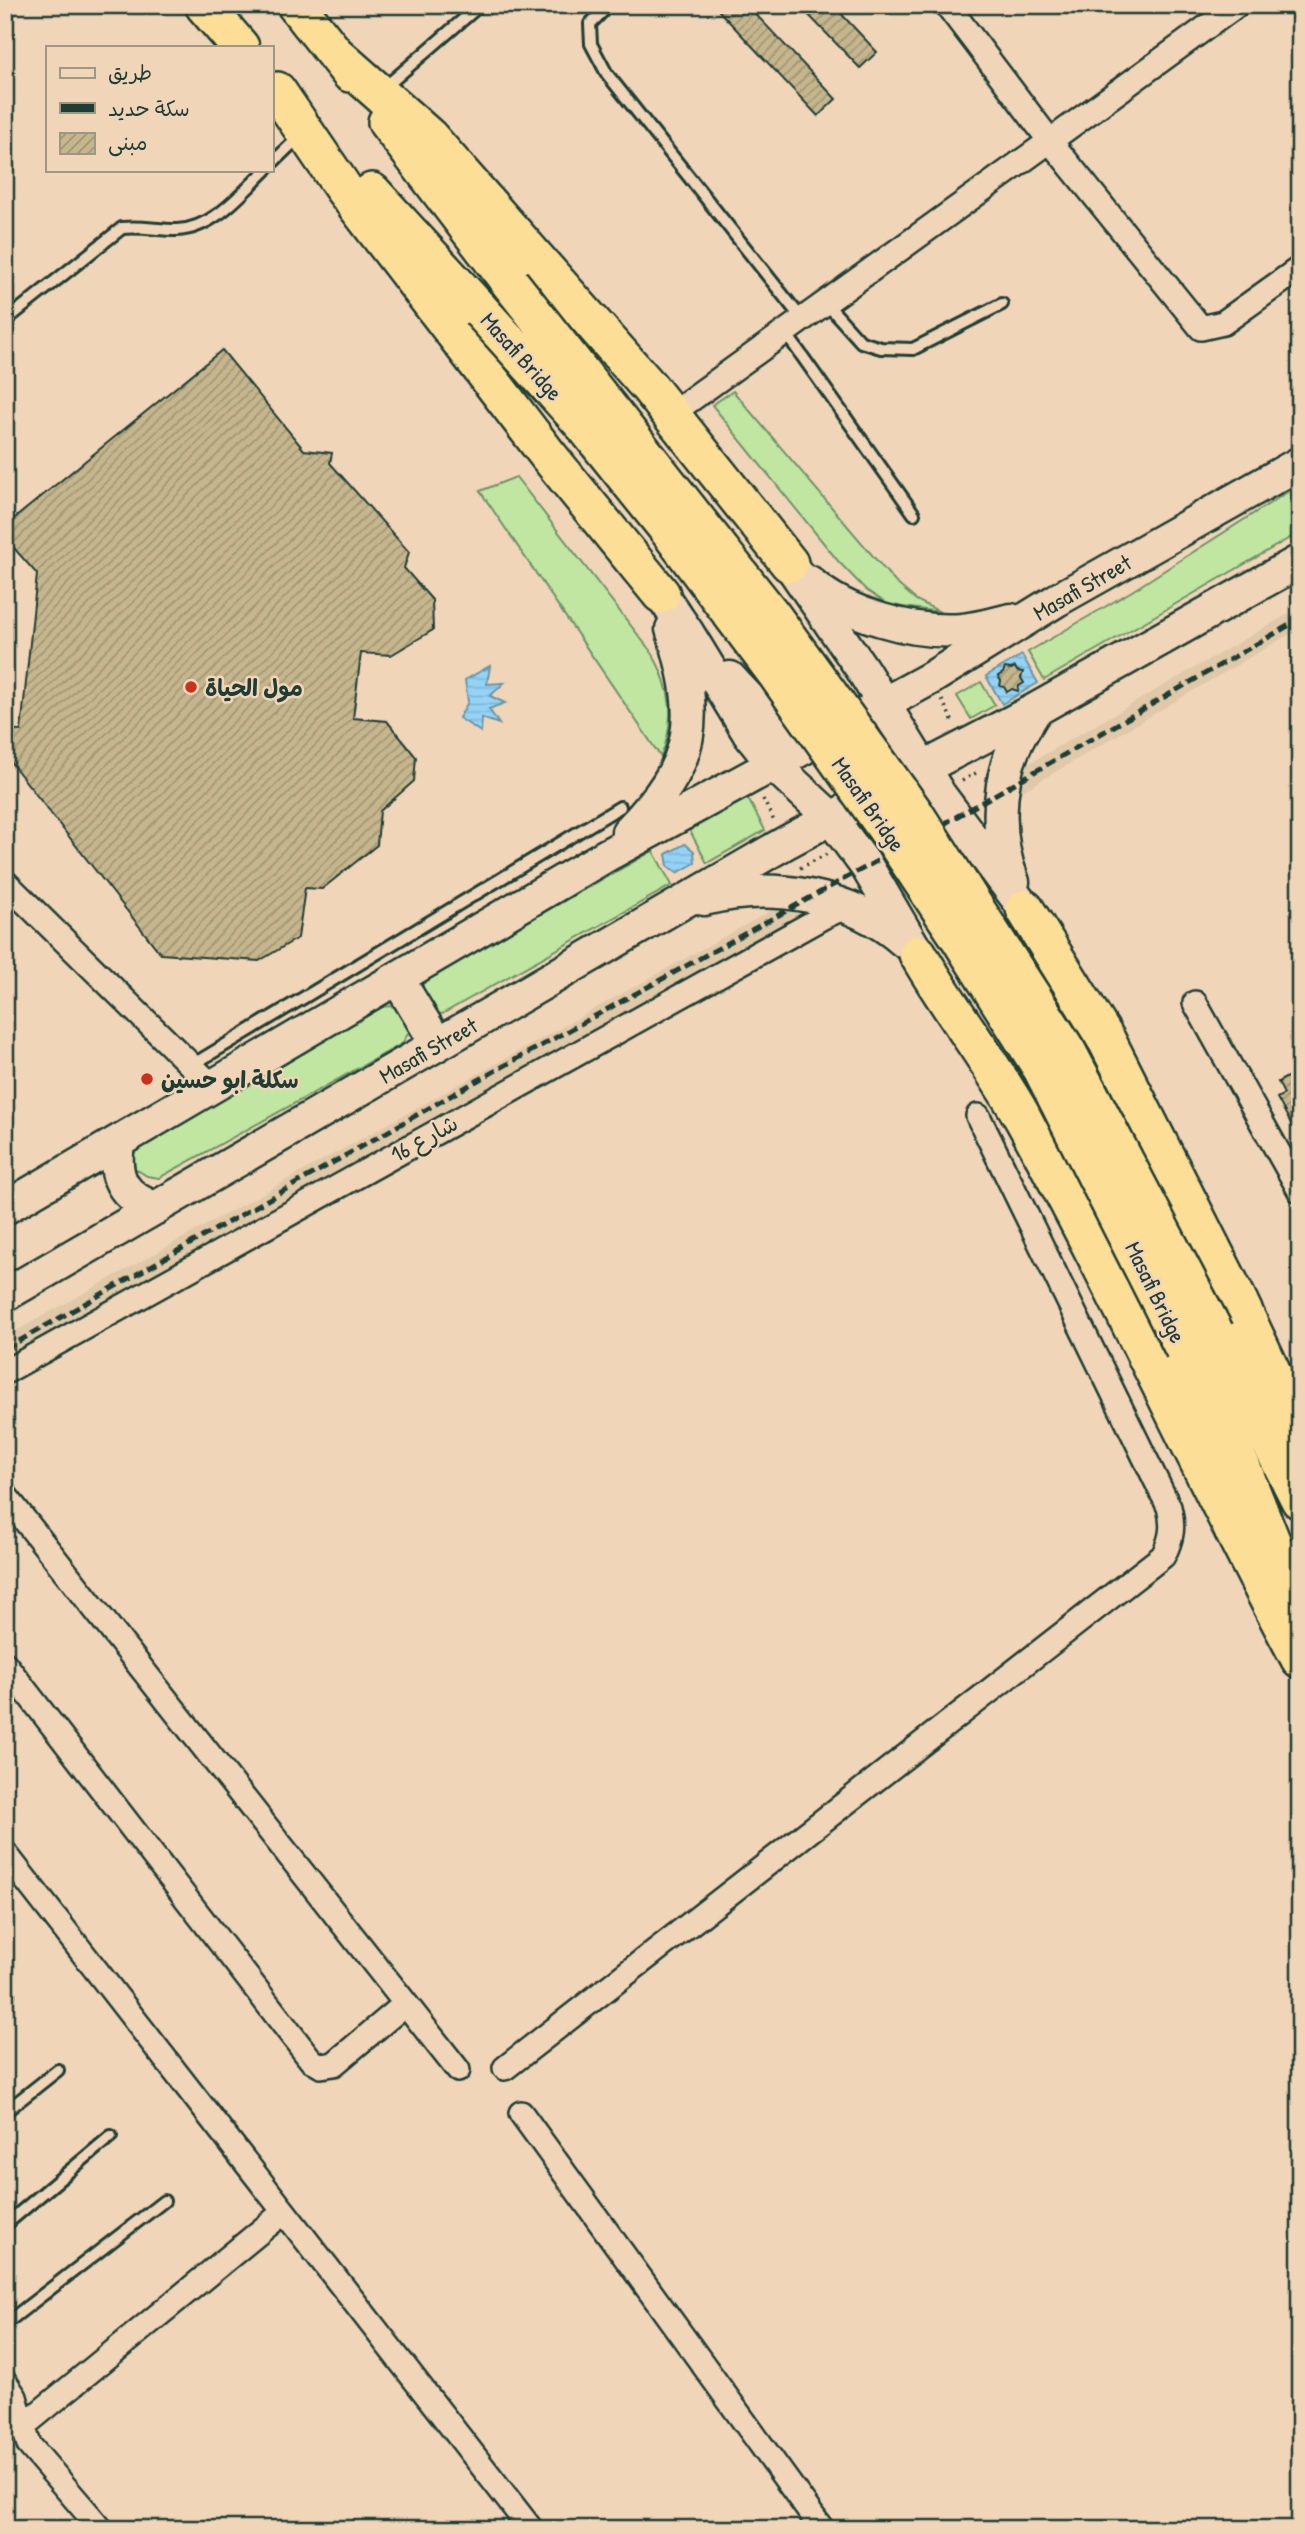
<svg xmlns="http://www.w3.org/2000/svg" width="1305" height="2534" font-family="'Patrick Hand','Playpen Sans Arabic',sans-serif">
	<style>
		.built { fill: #e0c9a9 }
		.grass { fill: #c0e6a1; stroke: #70926a; stroke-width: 2 }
		.water { fill: url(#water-rules); stroke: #6697a8; stroke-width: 2 }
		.building { fill: url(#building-hatch); stroke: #1f3d34; stroke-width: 2 }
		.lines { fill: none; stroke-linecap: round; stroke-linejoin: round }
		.service-casing { stroke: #1f3d34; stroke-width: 16 }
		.minor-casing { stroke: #1f3d34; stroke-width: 28 }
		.secondary-casing { stroke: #1f3d34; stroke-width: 37 }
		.trunk-casing { stroke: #1f3d34; stroke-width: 42 }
		.path { stroke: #1f3d34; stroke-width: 3.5; stroke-dasharray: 2 5; stroke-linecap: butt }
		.service { stroke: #f1d5b8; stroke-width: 10 }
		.minor { stroke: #f1d5b8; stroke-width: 23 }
		.secondary { stroke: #f1d5b8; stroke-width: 32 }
		.trunk { stroke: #fdde96; stroke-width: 37 }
		.rail { stroke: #1f3d34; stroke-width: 5; stroke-dasharray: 10 5; stroke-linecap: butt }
		.trunk-bridge-casing { stroke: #1f3d34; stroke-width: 42; stroke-linecap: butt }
		.trunk-bridge { stroke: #fdde96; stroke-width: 37 }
		.poi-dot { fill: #c8321e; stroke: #f1d5b8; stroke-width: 2.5 }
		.labels { text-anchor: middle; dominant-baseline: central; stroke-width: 5; stroke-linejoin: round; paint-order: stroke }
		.street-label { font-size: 23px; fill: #1f3d34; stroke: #f1d5b8 }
		.poi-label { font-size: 23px; font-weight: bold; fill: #1f3d34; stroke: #f1d5b8; text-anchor: start }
	</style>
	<defs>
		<pattern id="water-rules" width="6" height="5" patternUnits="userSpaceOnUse" patternTransform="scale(1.75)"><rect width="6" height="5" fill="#95d3f6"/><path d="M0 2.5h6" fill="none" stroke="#80b6d4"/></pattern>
		<pattern id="building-hatch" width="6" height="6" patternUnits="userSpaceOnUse" patternTransform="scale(1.75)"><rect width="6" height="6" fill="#c6b68d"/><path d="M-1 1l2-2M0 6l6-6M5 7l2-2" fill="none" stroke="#a09574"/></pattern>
	</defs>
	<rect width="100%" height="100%" fill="#f1d5b8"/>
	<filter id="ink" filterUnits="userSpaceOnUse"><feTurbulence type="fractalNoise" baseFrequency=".0143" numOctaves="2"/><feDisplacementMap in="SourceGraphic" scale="14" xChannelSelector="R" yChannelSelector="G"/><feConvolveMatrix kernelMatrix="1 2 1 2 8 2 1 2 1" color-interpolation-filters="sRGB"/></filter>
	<g filter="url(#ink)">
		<path class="built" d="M1300,607V628L1006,801L1014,772Z
			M790,900L816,910L5,1358V1337Z"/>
		<path class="grass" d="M733,391L895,582L916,600L940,612L889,605L866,590L838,561L712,405Z
			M516,477L652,653C672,689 676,718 661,757L480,491Z
			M1300,484V532L1044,680L1028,652L1132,591Z
			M981,682L995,705L971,719L957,696Z
			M747,797L765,830L707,863L689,829Z
			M653,851L672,885L442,1014L437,1013L423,988V980Z
			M391,1006L398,1009L409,1032L402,1044L159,1178L147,1176L131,1166L129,1153L382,1007Z"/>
		<path class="water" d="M1022,655L1038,683L1002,704L986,676Z
			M490,666L487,684L504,683L490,696L505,703L489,709L499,724L482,718L481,732L459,718L468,702L465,680Z
			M685,844L694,851L695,863L677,873L668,866L666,854Z"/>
		<path class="building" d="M729,5H747L836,99L818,116L719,11Z
			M799,5H833L877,52L860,68Z
			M222,350L304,450L332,453L330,463L409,552L404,568L432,600L433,630L391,655L361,653L353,718L387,721L416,757L414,781L380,811L377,845L322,889L305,888L298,938L259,961L161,954L5,755V730L21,731L37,574L5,538V526Z
			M1015,667L1017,671L1023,672L1021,678L1024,683L1019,686L1018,691L1012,689L1007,692L1004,687L1000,686L1001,681L998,676L1003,673L1005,668L1011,669Z
			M1300,1070V1140L1277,1098L1284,1094L1278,1082Z"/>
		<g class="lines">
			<defs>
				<path id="service" d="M609,5L590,24L591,44L607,74L802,319
					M384,88L480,5
					M271,164L300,136
					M825,302L861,342L881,348L913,349L1002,304
					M5,321L122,228C143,226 157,230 177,230C213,229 241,194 266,170
					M785,332L914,514
					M192,1065L620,807
					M5,1997L8,1995
					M5,2112L58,2070
					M5,2225L111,2136
					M5,2324L164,2201
					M5,2441L22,2427"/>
				<path id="minor" d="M1237,5L1050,141L1201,328L1223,323L1300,268
					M671,414L1050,141L947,5
					M5,882L212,1086
					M1195,1003L1300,1191
					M5,1372L823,917L845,907
					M5,1495L458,2070
					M5,1664L311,2060L321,2066L334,2064L404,2005
					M5,1853L531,2529
					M505,2068L1163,1556C1172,1539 1174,1526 1169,1507L978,1116
					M521,2113L822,2529
					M5,2382L15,2397L29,2445L101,2529
					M22,2427L284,2212"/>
				<path id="secondary" d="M789,563L862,669L939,794L1025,909
					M809,582C845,615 914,634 963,630C979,628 995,624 1011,620
					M661,594L687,632L750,735L773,764L831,818L867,867L918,954
					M730,678C753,704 778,728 809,745
					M865,714L931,678L1057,600L1300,463
					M910,775L1035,710L1300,561
					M628,832C696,762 701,721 672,629
					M1013,882C996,840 996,785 1016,743C1021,732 1029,721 1035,710
					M704,899C772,882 851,894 905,942
					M397,978L437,1044
					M118,1143C113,1177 122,1197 156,1208
					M5,1208L607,855L809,745
					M5,1295L785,843L852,807"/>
				<path id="trunk" d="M204,5L240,47
					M296,5L350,73
					M334,53L429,137L649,387L789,563
					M277,91L343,188L547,454L661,594
					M387,122L511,284
					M372,192L480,310
					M1025,909L1107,1041L1236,1296L1300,1432
					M918,954C951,1011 992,1063 1024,1120C1122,1297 1204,1481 1300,1659
					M1215,1333L1300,1500
					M1184,1349L1241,1466L1282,1568L1300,1622"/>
			</defs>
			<use href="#service" class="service-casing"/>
			<use href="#minor" class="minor-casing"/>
			<use href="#secondary" class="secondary-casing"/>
			<use href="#trunk" class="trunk-casing"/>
			<path class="path" d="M942,700L954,724
				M962,781L976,773L975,770
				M763,799L774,821
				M800,868L827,854"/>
			<use href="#service" class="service"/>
			<use href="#minor" class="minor"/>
			<use href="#secondary" class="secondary"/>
			<use href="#trunk" class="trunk"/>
			<path class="rail" d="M942,825L1300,619
				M5,1349L473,1083L886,856"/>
			<defs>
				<path id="trunk-bridge" d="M511,284L773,617L913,811L1068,1053L1215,1333
					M480,310L584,425L666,527L778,676L895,841L959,937L1042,1069L1184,1349"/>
			</defs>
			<use href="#trunk-bridge" class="trunk-bridge-casing"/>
			<use href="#trunk-bridge" class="trunk-bridge"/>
		</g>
	</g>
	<g class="poi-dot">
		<circle cx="191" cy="687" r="7"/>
		<circle cx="147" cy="1079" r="7"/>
	</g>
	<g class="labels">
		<g class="street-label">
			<text transform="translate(522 356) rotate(48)">Masafi Bridge</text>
			<text transform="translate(1082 587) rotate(-30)">Masafi Street</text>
			<text transform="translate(869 804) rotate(55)">Masafi Bridge</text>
			<text transform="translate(428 1050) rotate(-30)">Masafi Street</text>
			<text transform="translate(424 1138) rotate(-29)">شارع 16</text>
			<text transform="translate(1156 1292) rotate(64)">Masafi Bridge</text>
		</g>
		<g class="poi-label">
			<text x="205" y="687">مول الحياة</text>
			<text x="161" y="1079">سكلة ابو حسين</text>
		</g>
	</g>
	<rect width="1305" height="2534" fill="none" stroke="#f1d5b8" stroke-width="28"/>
	<rect x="14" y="14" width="1277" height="2506" fill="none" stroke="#1f3d34" stroke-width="2.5" filter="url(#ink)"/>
	<rect x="46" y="46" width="228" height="126" fill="#f1d5b8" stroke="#9d9883" stroke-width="2"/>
	<rect x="60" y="68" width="35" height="10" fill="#f1d5b8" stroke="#9d9883" stroke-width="2"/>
	<text x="108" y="80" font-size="21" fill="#1f3d34">طريق</text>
	<rect x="60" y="103" width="35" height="10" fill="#1f3d34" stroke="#9d9883" stroke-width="2"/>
	<text x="108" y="116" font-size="21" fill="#1f3d34">سكة حديد</text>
	<rect x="60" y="133" width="35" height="21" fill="url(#building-hatch)" stroke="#9d9883" stroke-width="2"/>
	<text x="108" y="150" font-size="21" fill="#1f3d34">مبنى</text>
</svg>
